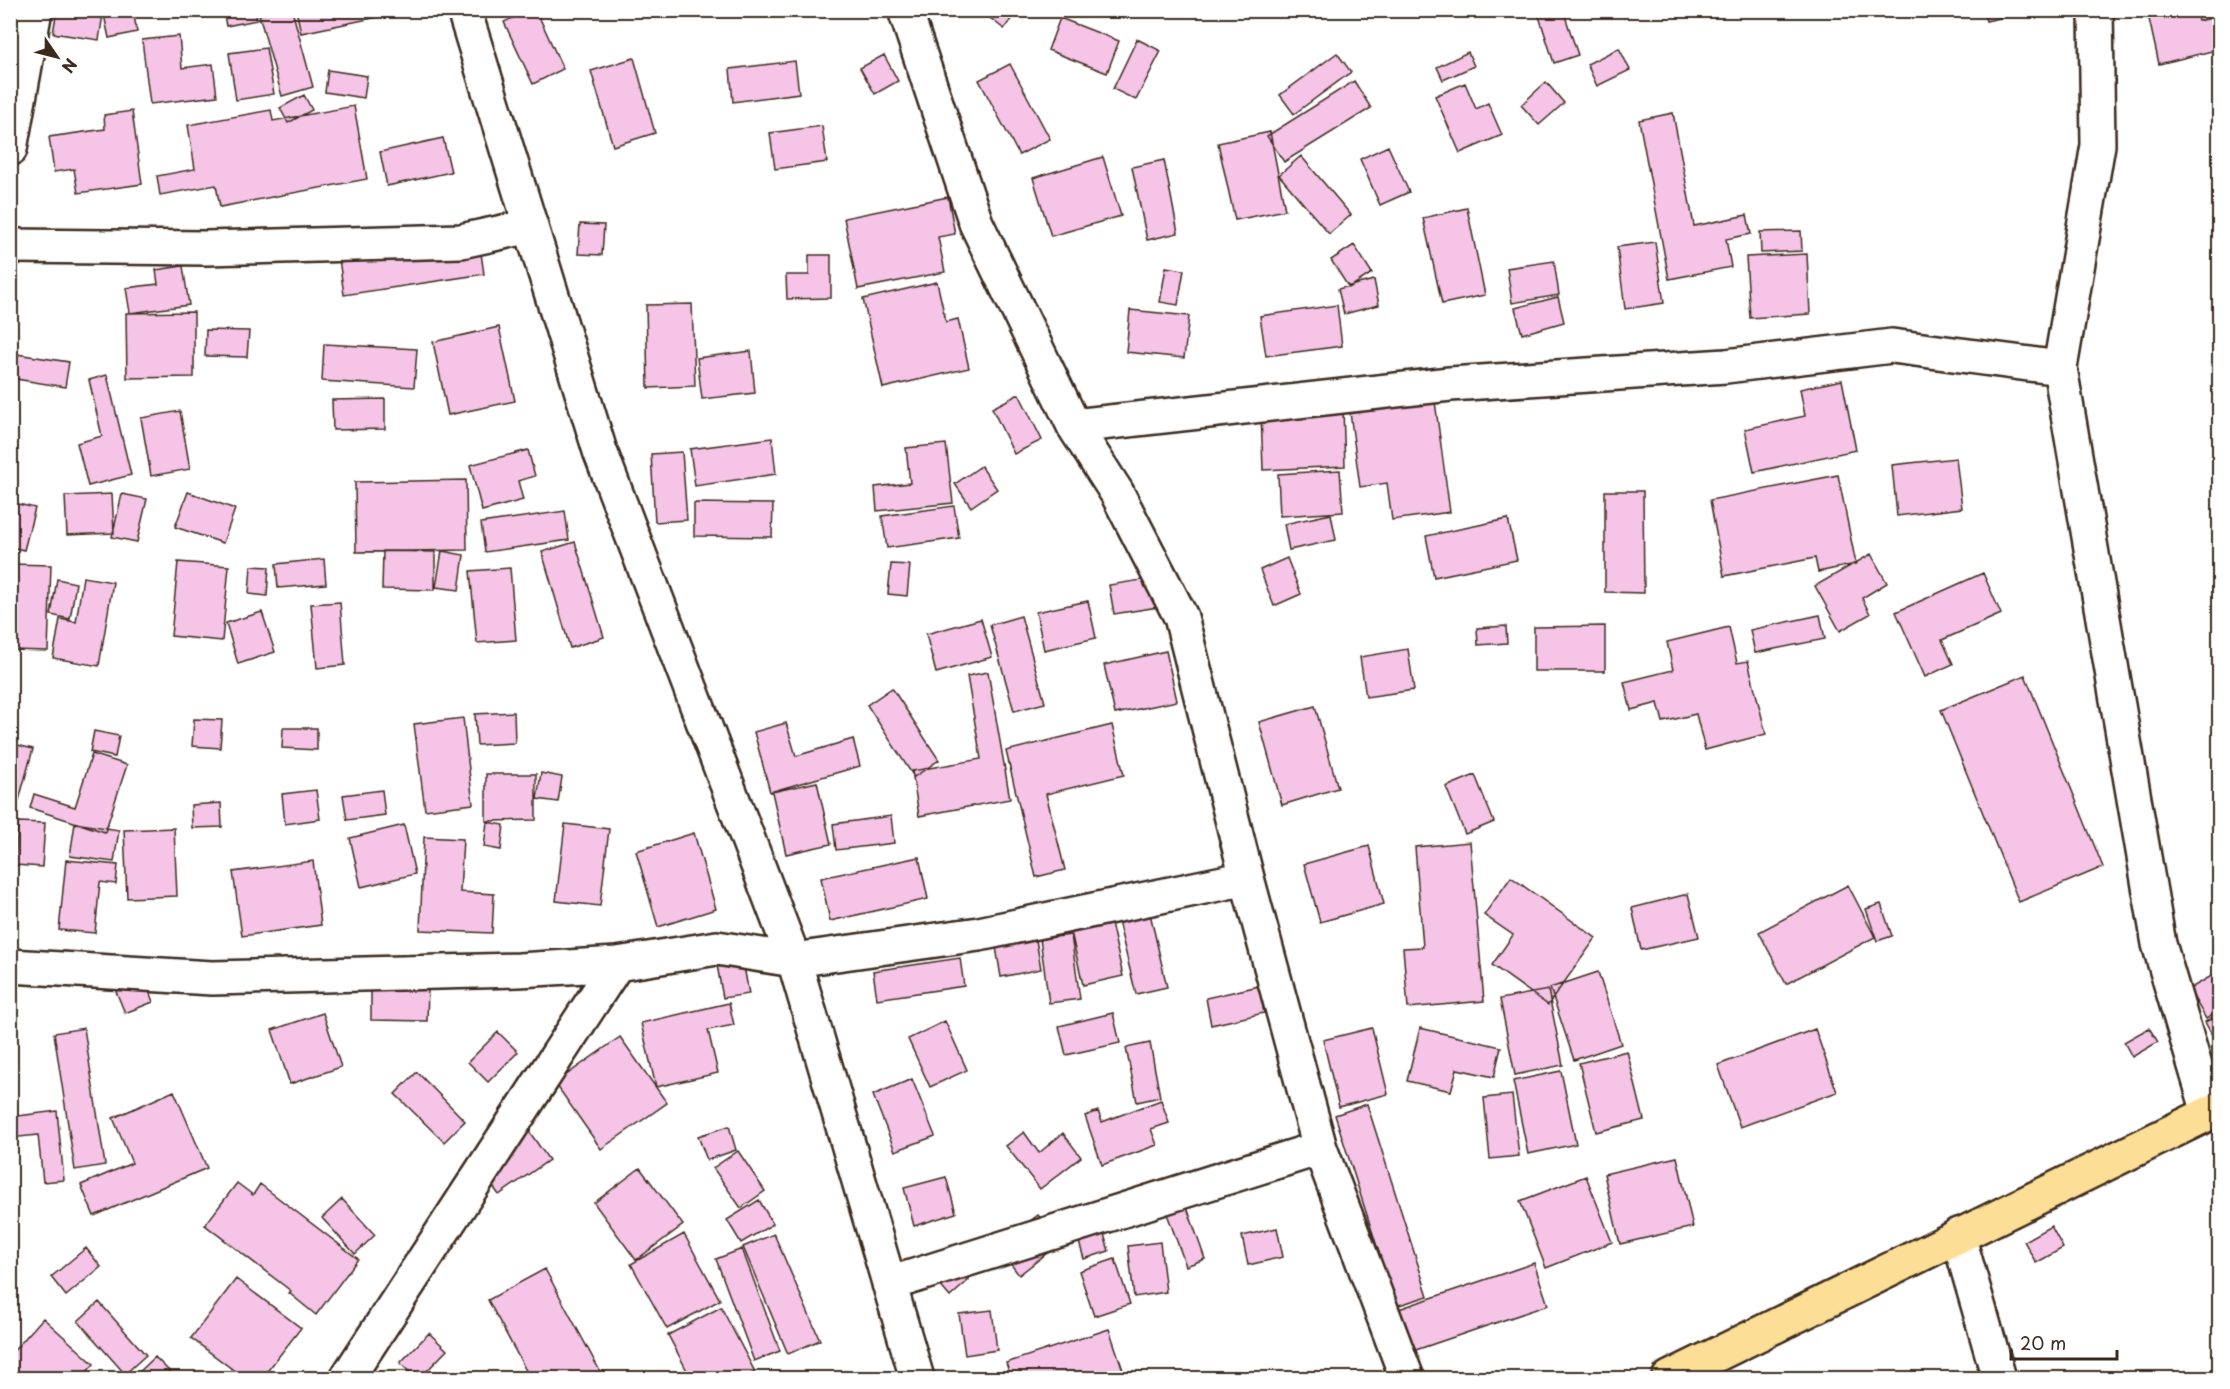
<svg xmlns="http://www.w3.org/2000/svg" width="2230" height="1389" font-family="'Playpen Sans',sans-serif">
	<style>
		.building { fill: #f5c4e6; stroke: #3b2a1e; stroke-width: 1.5 }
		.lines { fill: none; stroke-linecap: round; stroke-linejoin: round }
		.minor-casing { stroke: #3b2a1e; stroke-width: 38 }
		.major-casing { stroke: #3b2a1e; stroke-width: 38 }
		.minor { stroke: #fff; stroke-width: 33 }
		.major { stroke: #fcde96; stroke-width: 33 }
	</style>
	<rect width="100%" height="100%" fill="#fff"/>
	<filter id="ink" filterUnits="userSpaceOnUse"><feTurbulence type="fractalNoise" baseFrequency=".0167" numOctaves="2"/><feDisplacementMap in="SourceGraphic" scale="12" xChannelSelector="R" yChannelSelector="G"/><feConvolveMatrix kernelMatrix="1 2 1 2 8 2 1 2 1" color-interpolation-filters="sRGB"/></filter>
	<g filter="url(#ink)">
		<path class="building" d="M57,10L103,14L99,40L53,33Z
			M103,10H133L137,32L109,38Z
			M223,10H255L257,20L226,26Z
			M275,10H292L313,87L282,96L259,15Z
			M296,10H407V11L301,33Z
			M530,10H536L563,69L533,84L504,22Z
			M980,10H1018L1004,29Z
			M1457,10H1477L1459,16Z
			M1537,10H1563L1578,55L1554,63Z
			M1983,10H2012L2013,15L1986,21Z
			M2147,10H2196L2198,21L2220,16V49L2159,64Z
			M1060,18L1119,41L1107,73L1048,50Z
			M179,36L182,68L213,64L217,96L150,104L142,40Z
			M1137,39L1161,51L1136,100L1113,89Z
			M266,48L274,94L236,100L229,53Z
			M1619,48L1630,70L1597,86L1587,64Z
			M1468,52L1474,66L1443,80L1437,67Z
			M1337,53L1351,72L1294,114L1280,95Z
			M884,55L898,81L875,94L860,68Z
			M634,58L655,133L613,146L591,71Z
			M795,61L799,93L733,102L730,69Z
			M1010,64L1050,139L1019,155L979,80Z
			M328,70L367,76L364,98L325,92Z
			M1354,81L1371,108L1284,162L1267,136Z
			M1546,82L1564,103L1539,125L1521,105Z
			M1465,83L1476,109L1488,103L1502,135L1460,153L1435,96Z
			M304,95L312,110L288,123L280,108Z
			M354,106L367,179L220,207L216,185L160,195L157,176L195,169L188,125L271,110L273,121Z
			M132,111L142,184L78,193L74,169L54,172L49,137L105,129L104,115Z
			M1673,113L1694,226L1747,215L1751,234L1726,239L1731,267L1669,279L1639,120Z
			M822,126L827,162L775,169L770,133Z
			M1270,132L1285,210L1235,220L1218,143Z
			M443,138L451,172L387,186L380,152Z
			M1388,146L1409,192L1380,205L1360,159Z
			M1301,156L1351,215L1329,234L1279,175Z
			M1103,157L1121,216L1051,236L1033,178Z
			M1164,160L1178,233L1147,240L1132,167Z
			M948,197L955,234L938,237L945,272L858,289L844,218Z
			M1467,208L1485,295L1442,304L1423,218Z
			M580,224L604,225L602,255L578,254Z
			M1801,231L1802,251L1761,253L1760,232Z
			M479,239L484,274L344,295L339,259Z
			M1655,242L1664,303L1625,309L1617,247Z
			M1354,245L1372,273L1349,288L1331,260Z
			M1807,254L1810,314L1750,318L1746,257Z
			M809,255H831V298L787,299L786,275H809Z
			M1554,261L1559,295L1512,303L1507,268Z
			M183,266L189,305L130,313L126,288L158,284L156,270Z
			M1166,267L1184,270L1178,305L1160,302Z
			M1374,280L1379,305L1344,314L1338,289Z
			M937,282L946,322L958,319L969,368L883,388L863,299Z
			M1558,297L1564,322L1522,334L1515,308Z
			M692,304L695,386L648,388L646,305Z
			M1337,305L1342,346L1266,356L1260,316Z
			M1130,310L1189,316L1184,358L1126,352Z
			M194,312V377L127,378L126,313Z
			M499,327L515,401L448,415L433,342Z
			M206,330L249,331L247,357L205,356Z
			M324,344L417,349L414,387L322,381Z
			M751,351L755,393L702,399L697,358Z
			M10,353L69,362L65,387L10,378Z
			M107,375L131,475L88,486L77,443L102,436L89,380Z
			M1842,380L1856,450L1754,472L1745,429L1805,416L1800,389Z
			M1019,394L1042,440L1014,454L992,408Z
			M1434,394L1450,512L1392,520L1387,483L1360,487L1349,405Z
			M385,399V429L333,430L332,400Z
			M1343,409L1345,466L1263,470L1261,413Z
			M180,411L190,469L151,476L141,418Z
			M772,438L776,474L695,486L690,449Z
			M946,444L953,503L877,511L875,487L910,483L906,448Z
			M528,450L535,476L518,481L523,500L482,511L470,465Z
			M682,452L687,520L655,522L651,454Z
			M1956,458L1962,508L1897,516L1892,465Z
			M981,466L997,489L971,507L955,484Z
			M1340,470L1343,512L1280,516L1278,474Z
			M1838,475L1856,564L1818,572L1815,558L1724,576L1710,500Z
			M466,480L467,550L356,552L355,482Z
			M1605,491H1643L1644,593L1605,592Z
			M188,492L235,509L223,543L175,527Z
			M112,494L114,533L67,535L65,496Z
			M122,494L147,499L137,542L112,537Z
			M10,502L35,508L24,550L10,547Z
			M694,503L773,504L772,537L694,536Z
			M954,506L959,538L887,548L882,516Z
			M565,511L569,540L485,552L481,523Z
			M1331,514L1336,540L1289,550L1284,524Z
			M1508,519L1517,560L1434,577L1426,536Z
			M575,542L604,637L570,648L542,552Z
			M383,551L435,552V590L382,589Z
			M442,551L464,555L459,590L436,587Z
			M1871,554L1887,583L1862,598L1870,614L1840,631L1815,586Z
			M1287,558L1301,594L1274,606L1260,570Z
			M324,559L326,584L278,588L276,564Z
			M178,562L229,566L222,641L171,636Z
			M10,564L51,565L48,651L11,650L13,593H10Z
			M891,564L910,565L907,596L888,594Z
			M251,566L269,567L267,596L249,594Z
			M510,568L516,640L477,643L470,571Z
			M1983,573L2001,614L1942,640L1953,664L1925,677L1896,612Z
			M83,577L113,582L99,666L53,658L60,619L76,622Z
			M1154,578L1158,607L1114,614L1109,585Z
			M57,579L76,583L70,619L51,615Z
			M1088,601L1096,638L1044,650L1036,612Z
			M340,602L345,665L317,668L311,604Z
			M262,612L275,652L238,664L226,623Z
			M1820,615L1825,639L1755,653L1750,630Z
			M1021,616L1045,703L1014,711L990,625Z
			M981,619L992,657L936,673L926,634Z
			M1506,626L1507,643L1478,645L1477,628Z
			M1605,626V671H1534V627Z
			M1729,627L1737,663L1748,661L1766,734L1705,750L1696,714L1663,722L1658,703L1631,710L1624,682L1673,670L1667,642Z
			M1408,649L1414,690L1366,697L1360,657Z
			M1166,651L1177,701L1115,714L1104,665Z
			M988,672L1010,799L919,816L912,771L981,759L967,676Z
			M2025,675L2103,867L2019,902L1941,710Z
			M892,688L939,760L914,777L867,705Z
			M1315,706L1338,788L1282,805L1259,722Z
			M514,712L515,743L477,745L475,714Z
			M463,718L473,804L425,810L414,724Z
			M194,719L222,720L220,748L192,746Z
			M786,723L796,756L853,739L860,766L770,792L754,732Z
			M1112,725L1124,775L1046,794L1065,870L1036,877L1006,751Z
			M283,728H317V750L282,748Z
			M94,731L119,736L115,757L90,752Z
			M10,743L33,749L13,822L16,823L10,842Z
			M92,754L127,765L105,832L30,808L34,794L75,807Z
			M541,773L562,777L558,802L537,799Z
			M486,774H536V820L486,821Z
			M1475,775L1494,822L1465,834L1446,787Z
			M817,782L831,844L786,854L772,792Z
			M316,790L320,819L285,824L282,794Z
			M382,790L385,815L347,820L343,795Z
			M221,803L222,827L192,828L191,805Z
			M891,816L894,843L836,850L833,824Z
			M18,822L45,823L42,867L15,865Z
			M487,822L504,825L501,850L484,847Z
			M75,823L119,830L114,862L70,856Z
			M565,824L609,829L600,906L556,901Z
			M404,825L415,874L361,887L350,838Z
			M174,828L177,896L127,898L124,830Z
			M694,833L716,909L658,927L636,851Z
			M424,837L463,839L460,892L494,894L492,933L420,930Z
			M1470,842L1484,1001L1408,1008L1403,948L1423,947L1415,847Z
			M1369,846L1384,904L1320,922L1304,864Z
			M919,857L928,899L830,921L821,878Z
			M66,860L118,865L116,884L100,882L95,933L59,930Z
			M313,861L321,925L242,936L233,872Z
			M1511,877L1596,938L1548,1005L1492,965L1513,935L1484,915Z
			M1848,885L1875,937L1786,984L1759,932Z
			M1688,894L1699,937L1641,950L1632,908Z
			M1881,904L1892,936L1877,941L1866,909Z
			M1149,909L1167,987L1136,994L1117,917Z
			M1111,923L1123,976L1083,985L1071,932Z
			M1071,935L1080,999L1049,1003L1040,939Z
			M1036,940L1041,969L1001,977L996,947Z
			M741,950L749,994L723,998L715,954Z
			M960,958L964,986L877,999L873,971Z
			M2220,971V1011L2206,1019L2189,989Z
			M1598,972L1621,1044L1574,1060L1550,988Z
			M144,977L153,1002L125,1013L115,989Z
			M1259,986L1264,1013L1211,1025L1206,998Z
			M371,987L428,988L427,1021L371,1020Z
			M1548,990L1563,1065L1515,1075L1500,999Z
			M729,1003L734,1025L708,1030L718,1073L656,1087L641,1023Z
			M323,1013L341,1067L290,1084L272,1030Z
			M1113,1013L1120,1043L1066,1055L1059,1026Z
			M2220,1014V1043L2217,1044L2205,1022Z
			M945,1021L967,1070L930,1087L908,1039Z
			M84,1028L105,1165L75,1170L54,1033Z
			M1372,1028L1388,1094L1339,1107L1323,1040Z
			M1420,1028L1501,1047L1494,1077L1457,1069L1451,1091L1407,1081Z
			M2149,1028L2158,1042L2132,1057L2124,1042Z
			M1815,1029L1837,1092L1740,1127L1718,1065Z
			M498,1032L518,1052L488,1082L468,1062Z
			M620,1037L667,1103L601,1149L555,1083Z
			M1150,1043L1160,1097L1137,1102L1126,1048Z
			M1627,1051L1644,1120L1596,1132L1579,1063Z
			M1561,1071L1576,1144L1528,1154L1513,1081Z
			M417,1072L465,1121L444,1142L395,1094Z
			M912,1079L935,1136L895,1151L873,1095Z
			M174,1091L207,1168L94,1216L81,1185L132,1163L113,1118Z
			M1512,1095L1519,1156L1490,1159L1484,1098Z
			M1161,1100L1169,1123L1151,1129L1157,1145L1102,1165L1085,1116L1098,1111L1102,1122Z
			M1367,1104L1428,1296L1396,1306L1335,1115Z
			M57,1111L64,1180L43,1182L38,1135L10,1138V1117Z
			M524,1124L549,1160L499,1195L474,1159Z
			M729,1126L736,1150L707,1160L698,1136Z
			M1024,1132L1039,1153L1063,1133L1081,1157L1040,1189L1006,1146Z
			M738,1151L765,1191L741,1208L713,1168Z
			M1677,1157L1693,1227L1620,1244L1604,1174Z
			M640,1168L683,1225L636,1260L594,1203Z
			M1586,1176L1612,1242L1546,1268L1520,1201Z
			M946,1177L956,1213L914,1226L904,1188Z
			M237,1183L253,1195L260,1184L358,1259L316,1315L289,1293L291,1291L205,1225Z
			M1182,1193L1205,1259L1186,1266L1162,1200Z
			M342,1199L375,1235L355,1254L322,1218Z
			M759,1200L773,1224L741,1243L727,1220Z
			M1097,1211L1109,1251L1084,1259L1072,1218Z
			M1038,1215L1060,1243L1019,1275L997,1246Z
			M2051,1226L2063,1248L2036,1263L2024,1241Z
			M1277,1228L1283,1257L1248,1265L1242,1236Z
			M684,1234L720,1300L667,1329L631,1264Z
			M774,1234L820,1340L788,1354L743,1247Z
			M1160,1242L1166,1292L1134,1297L1128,1246Z
			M86,1248L101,1267L66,1296L51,1277Z
			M742,1249L780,1351L754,1361L716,1259Z
			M946,1254L969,1280L950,1297L927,1270Z
			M1115,1259L1130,1304L1094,1316L1079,1271Z
			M1534,1263L1548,1305L1401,1355L1387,1313Z
			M545,1269L602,1375L596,1378H530L488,1300Z
			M236,1279L301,1328L262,1378H244L191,1338Z
			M99,1302L146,1355L125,1374L78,1321Z
			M721,1307L755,1372L743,1378H691L668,1335Z
			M992,1310L997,1350L965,1355L959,1314Z
			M43,1318L94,1364L81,1378H10V1355Z
			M1109,1329L1125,1376L1117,1378H1011L1006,1363Z
			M429,1333L447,1350L420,1378H416L400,1363Z
			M155,1357L176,1378H133Z"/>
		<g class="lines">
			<defs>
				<path id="minor" d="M464,10L600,451L794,960L917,1378
					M905,10L976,223L1074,426L1117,493L1181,617L1247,878L1320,1148L1407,1378
					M2096,10L2098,145L2060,368L2159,944L2209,1113
					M10,149L35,10
					M10,246L206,248L461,241L531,226
					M1074,426L1450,384L1726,366L1892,346L2060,368
					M10,966L212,978L519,970L617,964L717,948L794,960L979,934L1247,878
					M1958,1235L1999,1378
					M889,1284L1320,1148
					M347,1378L617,964"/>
				<path id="major" d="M1669,1378L2220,1108"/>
			</defs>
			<use href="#minor" class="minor-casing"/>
			<use href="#major" class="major-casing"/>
			<use href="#minor" class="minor"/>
			<use href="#major" class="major"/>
		</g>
	</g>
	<rect width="2230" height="1389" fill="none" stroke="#fff" stroke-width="36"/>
	<rect x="18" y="18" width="2194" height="1353" fill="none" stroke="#3b2a1e" stroke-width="2" filter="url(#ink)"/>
	<g transform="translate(57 57) rotate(125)" stroke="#ffffff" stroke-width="4.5" paint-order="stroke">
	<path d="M0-4.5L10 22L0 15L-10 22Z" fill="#3b2a1e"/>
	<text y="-9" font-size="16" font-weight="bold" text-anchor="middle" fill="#3b2a1e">N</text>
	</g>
	<path d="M2011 1350v9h106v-9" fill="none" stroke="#3b2a1e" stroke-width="3"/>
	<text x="2020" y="1350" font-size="18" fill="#3b2a1e" stroke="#ffffff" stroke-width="4.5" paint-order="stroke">20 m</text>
</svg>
